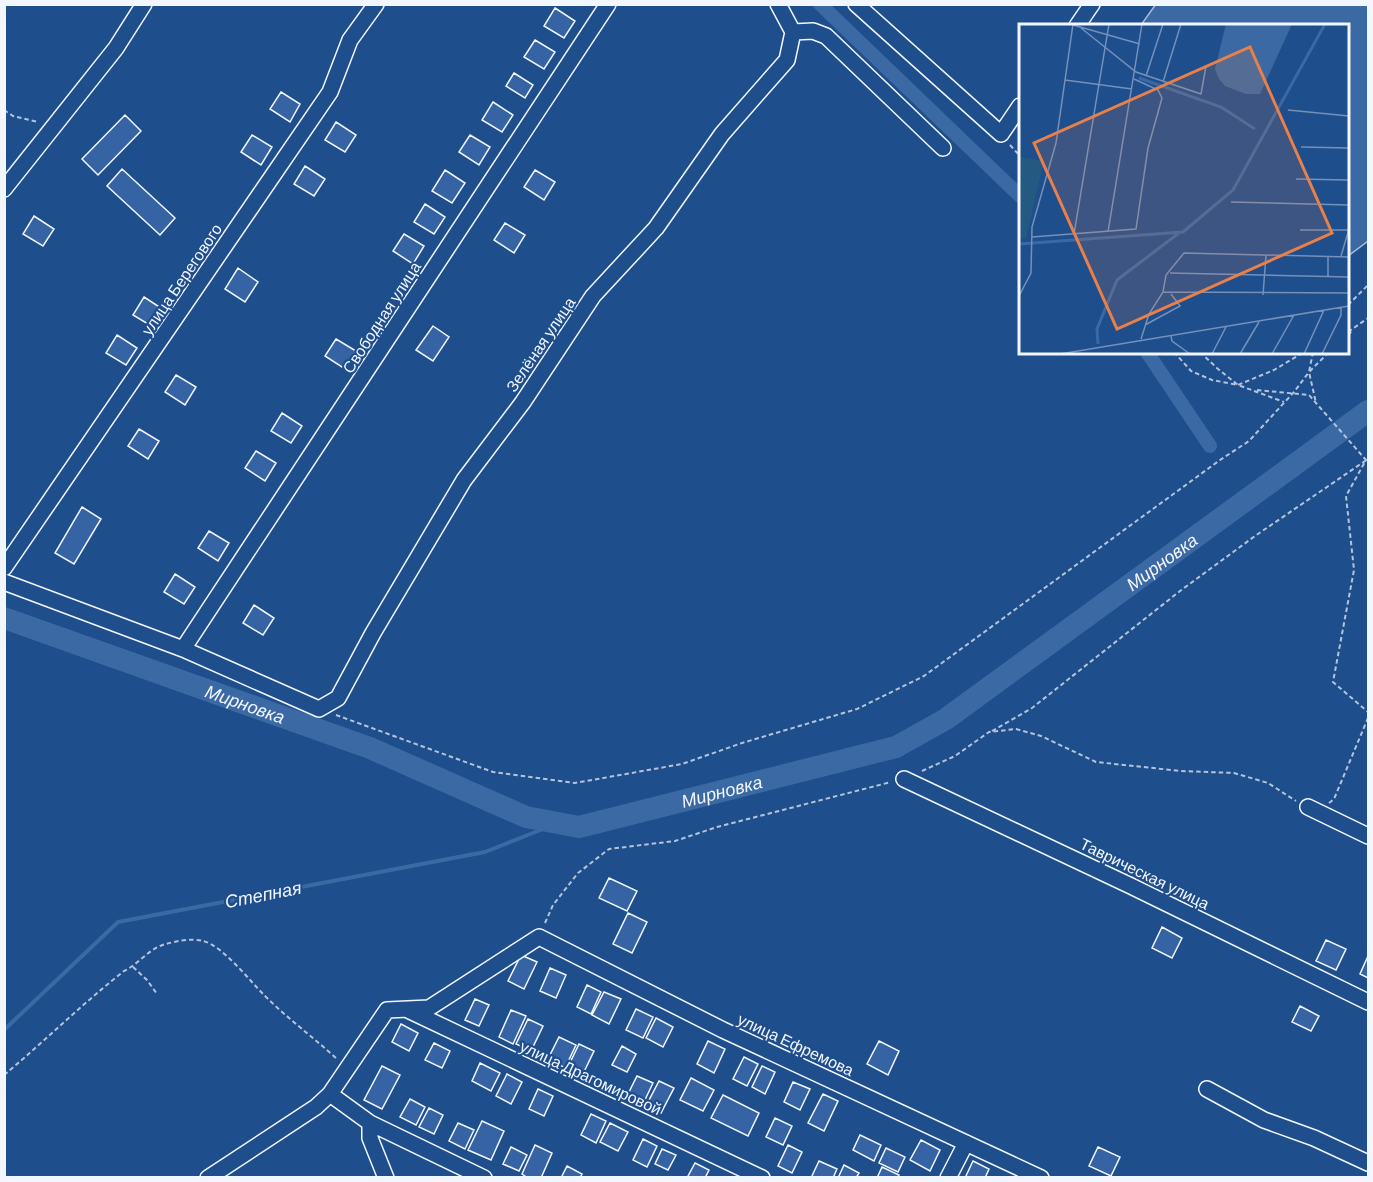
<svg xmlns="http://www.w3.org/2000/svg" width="1373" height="1182" font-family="Barlow,sans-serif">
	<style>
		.water { fill: #3b69a3; stroke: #a8bbd7; stroke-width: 1.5 }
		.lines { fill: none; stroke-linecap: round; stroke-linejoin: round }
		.stream { stroke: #3b69a3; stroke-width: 4 }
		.canal { stroke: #3b69a3; stroke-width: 14 }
		.river { stroke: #3b69a3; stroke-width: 22 }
		.building { fill: #3563a3; stroke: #f2f6ff; stroke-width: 1.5 }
		.minor-casing { stroke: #f2f6ff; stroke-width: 18 }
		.path { stroke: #b3c4dc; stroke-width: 2; stroke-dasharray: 4.5 3; stroke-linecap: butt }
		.minor { stroke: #1f4e8c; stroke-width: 15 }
		.labels { text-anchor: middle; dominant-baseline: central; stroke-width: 4.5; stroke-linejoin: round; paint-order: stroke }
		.street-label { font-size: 16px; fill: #f2f6ff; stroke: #1f4e8c }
		.water-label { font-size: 18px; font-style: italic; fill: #f2f6ff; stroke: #1f4e8c }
		.inset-river { fill: none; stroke: #3b69a3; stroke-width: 3 }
		.inset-road { fill: none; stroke: #7391ba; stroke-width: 1.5 }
		.view { fill: #ea8049; fill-opacity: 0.15; stroke: #ea8049; stroke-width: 3 }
		.inset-edge { fill: none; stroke: #f2f6ff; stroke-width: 3 }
	</style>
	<rect width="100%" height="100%" fill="#1f4e8c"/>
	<path class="water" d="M1156,4L1368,5V241L1348,256V26L1141,25Z"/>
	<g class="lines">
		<path class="stream" d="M4,1030L118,922L485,852L558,823"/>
		<path class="canal" d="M820,4L1020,196
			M1147,352L1210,446"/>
		<path class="river" id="s1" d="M4,618L370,748L526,817L579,827L896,747L946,719L1368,411"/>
	</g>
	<path class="building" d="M555,8L575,21L564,38L544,26Z
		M535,40L555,52L544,69L524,57Z
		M514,73L533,85L525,98L506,86Z
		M281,92L300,104L290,122L270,109Z
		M493,102L513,115L502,132L482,120Z
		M125,115L141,131L98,175L82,159Z
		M336,122L356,135L345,152L325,140Z
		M252,135L272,147L261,165L241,152Z
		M470,135L490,147L479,165L459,152Z
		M305,166L325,179L314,196L294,184Z
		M122,169L175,218L160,235L107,186Z
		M445,170L465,183L452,203L432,191Z
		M535,170L555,182L544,200L524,187Z
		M425,204L445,217L434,234L414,222Z
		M34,216L54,229L43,246L23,234Z
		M505,223L525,235L514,253L494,240Z
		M404,234L424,246L413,264L393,251Z
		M238,268L258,282L245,302L225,289Z
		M144,297L164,310L153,327L133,315Z
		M433,326L449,337L433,361L416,350Z
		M117,335L137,348L126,365L106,353Z
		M336,339L356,351L345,369L325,356Z
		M176,375L196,387L185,405L165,392Z
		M282,413L302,426L291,443L271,431Z
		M139,429L159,441L148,459L128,446Z
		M256,451L276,463L265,481L245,468Z
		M82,507L101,519L74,564L55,553Z
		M209,531L229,543L218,561L198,548Z
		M175,574L195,587L184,604L164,592Z
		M254,605L274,618L263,635L243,623Z
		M609,878L637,891L627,911L599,898Z
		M628,913L647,922L632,953L613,944Z
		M1162,927L1182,938L1172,958L1152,948Z
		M1326,940L1346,949L1336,970L1316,961Z
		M521,955L537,962L524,989L508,981Z
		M1368,956V978L1360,974Z
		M550,968L566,975L556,998L540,991Z
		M587,985L601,992L591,1014L577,1007Z
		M604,992L621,999L609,1024L592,1015Z
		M475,999L489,1005L479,1026L465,1020Z
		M1300,1006L1319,1016L1311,1031L1292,1022Z
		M636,1009L653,1017L643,1038L626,1030Z
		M511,1010L526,1016L513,1044L499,1037Z
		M656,1018L673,1027L663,1047L646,1038Z
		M528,1019L543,1026L531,1051L516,1044Z
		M401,1024L418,1033L409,1051L392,1042Z
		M559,1037L576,1045L565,1068L548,1059Z
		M708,1041L725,1049L714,1073L697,1064Z
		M879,1041L899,1051L888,1075L867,1064Z
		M434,1043L450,1051L442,1068L425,1060Z
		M579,1044L594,1051L582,1076L567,1069Z
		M622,1046L636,1054L627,1072L612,1065Z
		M744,1057L758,1064L747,1086L733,1079Z
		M480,1063L500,1073L491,1091L472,1081Z
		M382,1066L400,1075L382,1109L364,1100Z
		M762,1066L775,1072L765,1094L752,1087Z
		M507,1074L522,1082L511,1104L496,1096Z
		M637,1076L653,1083L643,1104L627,1096Z
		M691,1078L714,1090L703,1111L680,1100Z
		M659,1081L674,1088L661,1113L646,1106Z
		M793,1082L810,1089L800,1110L784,1102Z
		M538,1089L553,1096L544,1116L529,1109Z
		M823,1094L838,1101L824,1131L808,1123Z
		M723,1095L759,1113L748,1136L711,1118Z
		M410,1099L425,1107L416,1125L400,1117Z
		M429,1108L443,1115L434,1134L419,1127Z
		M591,1114L606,1121L596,1143L581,1135Z
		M775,1118L792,1126L783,1145L766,1137Z
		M482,1121L504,1131L491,1160L468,1150Z
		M458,1123L474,1130L465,1149L449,1141Z
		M610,1123L628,1132L618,1151L600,1142Z
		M860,1135L881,1145L874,1161L853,1150Z
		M643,1139L657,1146L647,1167L633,1160Z
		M921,1140L940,1150L930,1171L910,1160Z
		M535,1145L552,1153L541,1178H528L522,1174Z
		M788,1145L802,1152L792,1173L778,1166Z
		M511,1147L527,1155L519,1171L503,1164Z
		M1098,1147L1120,1157L1111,1176L1089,1166Z
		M886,1148L905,1157L898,1172L879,1163Z
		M662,1149L676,1155L668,1170L655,1164Z
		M819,1161L837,1169L833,1178H811Z
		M973,1161L989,1169L985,1178H965Z
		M695,1163L709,1170L705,1178H687Z
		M844,1165L859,1173L856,1178H838Z
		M567,1166L582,1174L580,1178H561Z
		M882,1167L899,1175L897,1178H877Z"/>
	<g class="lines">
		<defs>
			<path id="minor" d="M856,4L1001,134L1020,106
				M1077,26L1092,4
				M793,32L813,31L826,36L943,148
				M4,189L116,48L144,4
				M4,568L330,92L350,40L376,4
				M4,582L183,649L319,709L338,698L373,633L464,480L523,402L593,296L656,228L722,134L787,60L793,32L778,4
				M183,649L608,4
				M904,779L1131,886L1368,1002
				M1308,807L1368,836
				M408,1010L762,1178
				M1207,1089L1264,1120L1314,1138L1368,1163
				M330,1094L370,1123L484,1178
				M370,1123V1138L386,1178
				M208,1178L316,1107L330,1094L387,1010L429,1008L539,937L723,1030L1041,1178
				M948,1178L966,1143"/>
		</defs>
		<use href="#minor" class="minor-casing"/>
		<path class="path" d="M4,110L13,116L38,122
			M1010,145L1020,156
			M1348,305L1368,285
			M1348,332L1368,318
			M1348,335L1352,331
			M1174,352L1191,371L1212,380L1238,385L1274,370L1304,352
			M1200,352L1218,369L1238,385L1284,402
			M1313,352L1309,372L1316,403
			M1257,390L1309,395L1366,460L1346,496L1354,570L1333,682L1368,712
			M336,715L493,772L575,783L682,764L742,743L857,709L924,676L1220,460L1249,441L1294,392L1309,372L1329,352
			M992,731L1032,708L1180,591L1255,536L1368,459
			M922,771L955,756L989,732L1016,729L1041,736L1096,762L1181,771L1234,773L1268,783L1296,801
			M1329,803L1334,799L1368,718
			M545,923L553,905L578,873L609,849L675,841L717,827L891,782
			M133,967L147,980L157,994
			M4,1075C45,1041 82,1004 124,971C139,964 149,948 166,944C176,941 192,938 203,941C222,945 250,981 264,995C287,1018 313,1037 337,1059"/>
		<use href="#minor" class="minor"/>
	</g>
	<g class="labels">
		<g class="street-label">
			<text transform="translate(181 279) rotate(-56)">улица Берегового</text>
			<text transform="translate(381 317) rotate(-57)">Свободная улица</text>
			<text transform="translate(540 344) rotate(-56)">Зелёная улица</text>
			<text transform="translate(1145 873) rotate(26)">Таврическая улица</text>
			<text transform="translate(796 1044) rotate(25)">улица Ефремова</text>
			<text transform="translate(591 1077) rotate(25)">улица Драгомировой</text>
		</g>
		<g class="water-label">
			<text stroke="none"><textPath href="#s1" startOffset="1264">Мирновка</textPath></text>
			<text stroke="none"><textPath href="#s1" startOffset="256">Мирновка</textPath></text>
			<text stroke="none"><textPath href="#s1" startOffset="760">Мирновка</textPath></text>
			<text transform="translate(263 894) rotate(-11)">Степная</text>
		</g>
	</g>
	<g transform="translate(1019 24)">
		<rect width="330" height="330" fill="#1f4e8c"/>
		<path d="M0,133L25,137L7,214L0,215Z" fill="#245a82"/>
		<path d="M207,0H273L241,70H227L206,62L200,55L196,45Z" fill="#3b69a3"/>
		<path class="inset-river" d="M120,54L202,83L236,105M0,220L164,208L214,166L306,0M79,320L78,305L98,256L160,209"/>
		<path class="inset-road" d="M54,1L121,20M62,4L117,48L182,70L187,42M127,52L144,0M46,56L113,65M144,58L162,0M269,86L330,92M282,123L330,124M277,155L330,156M212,178L330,181M281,206H330M89,208L123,0M55,210L90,0M13,213L117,205L129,124L143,74L139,66L115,55M322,232L330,205M151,249L330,253M309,252V233M144,268L330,269M244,271L247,231M0,272L12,249L13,203L37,119L54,0M126,301L161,282L152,270M152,312L153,317L171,330M122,315L130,290L144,268L147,251L165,229L330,233M41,330L330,282M193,330L207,303M221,330L240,298M253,330L275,291M285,330L305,286M303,330L322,291V283"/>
		<path class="view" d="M231,23L313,209L98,305L15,119Z"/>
		<rect width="330" height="330" class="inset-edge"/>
	</g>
	<rect width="1373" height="1182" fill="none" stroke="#f2f6ff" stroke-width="12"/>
</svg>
